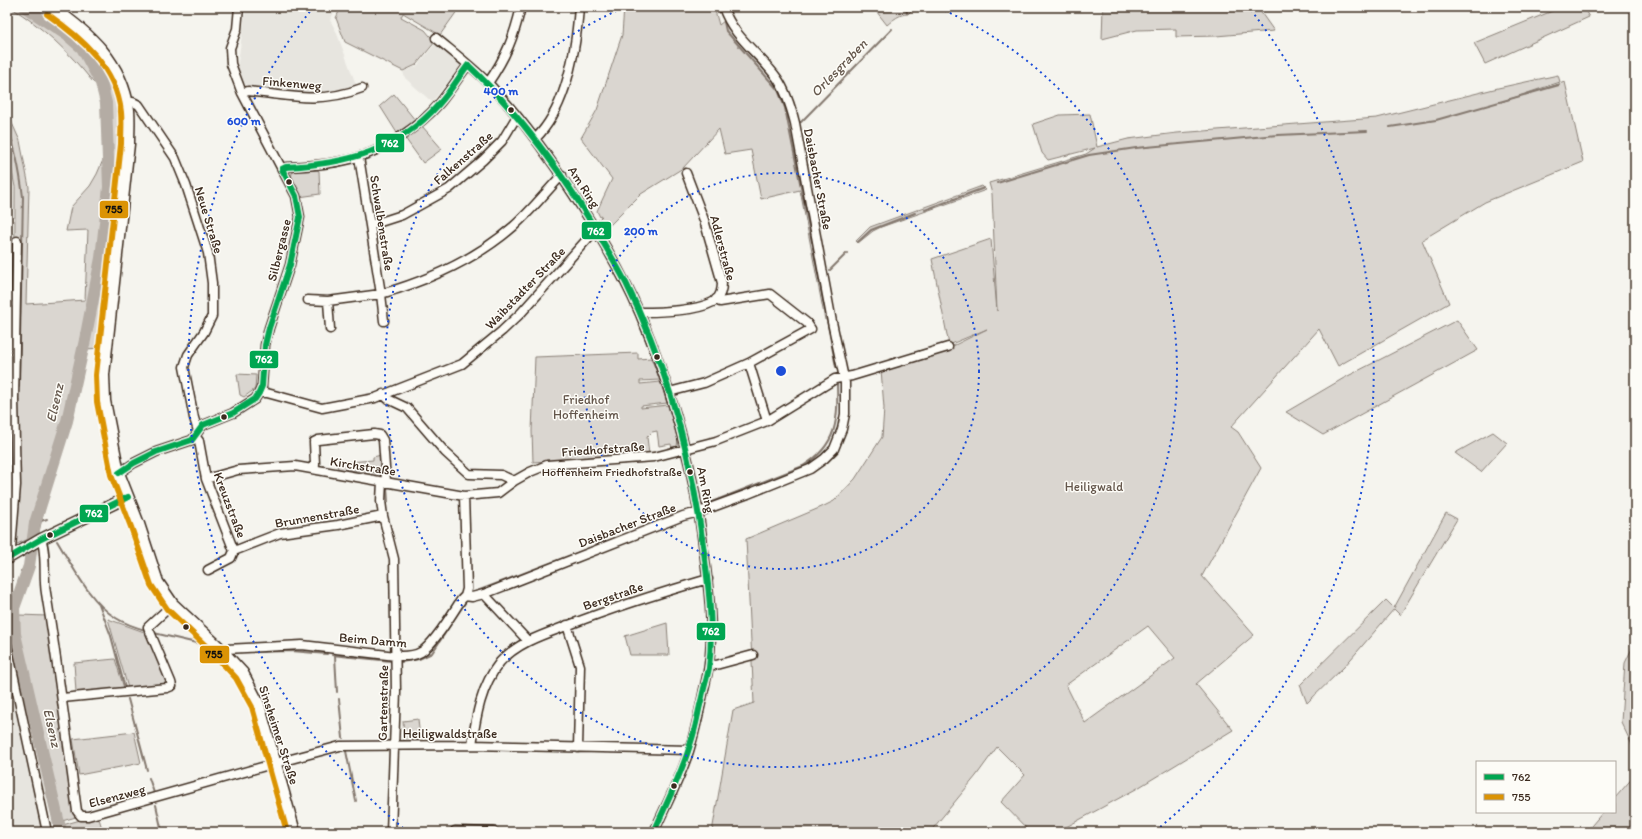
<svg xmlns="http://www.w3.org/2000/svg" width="1642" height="839" font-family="Itim,sans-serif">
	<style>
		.built { fill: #e7e5df }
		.green { fill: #dad6d0; stroke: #8a8077; fill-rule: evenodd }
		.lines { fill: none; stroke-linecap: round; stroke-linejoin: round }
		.stream { stroke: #84786e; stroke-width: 2 }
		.river { stroke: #b4aca4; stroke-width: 12 }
		.minor-casing { stroke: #3b2a1e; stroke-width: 11 }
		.major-casing { stroke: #3b2a1e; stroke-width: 13 }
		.minor { stroke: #fdfcf7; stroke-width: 8 }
		.major { stroke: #fdfcf7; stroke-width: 10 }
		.bus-1-casing { stroke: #fdfcf7; stroke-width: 9 }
		.bus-2-casing { stroke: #fdfcf7; stroke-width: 9 }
		.bus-1 { stroke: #00a651; stroke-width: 6 }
		.bus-2 { stroke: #db9304; stroke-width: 6 }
		.ring { fill: none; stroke: #1d4ed8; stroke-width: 2; stroke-dasharray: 2 4 }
		.bus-dot { fill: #3b2a1e; stroke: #fdfcf7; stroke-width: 1.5 }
		.labels { text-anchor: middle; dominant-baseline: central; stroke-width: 3; stroke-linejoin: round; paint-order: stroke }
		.bus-label { font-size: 12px; fill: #3b2a1e; stroke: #fdfcf7; text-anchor: end }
		.street-label { font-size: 13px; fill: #3b2a1e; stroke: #fdfcf7 }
		.park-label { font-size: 13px; fill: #63554a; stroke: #fdfcf7 }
		.water-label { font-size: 14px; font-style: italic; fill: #65584d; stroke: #fdfcf7 }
		.centre { fill: #1d4ed8; stroke: #fdfcf7; stroke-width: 2 }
		.ring-label { font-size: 12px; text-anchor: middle; font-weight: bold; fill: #1d4ed8; stroke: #fdfcf7; stroke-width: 3; stroke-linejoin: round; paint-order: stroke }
		.line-badge { stroke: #fdfcf7; stroke-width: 1.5 }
		.badge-label { font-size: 11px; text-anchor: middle; font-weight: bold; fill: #fff }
		.pale-badge-label { font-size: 11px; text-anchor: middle; font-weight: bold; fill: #111 }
	</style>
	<rect width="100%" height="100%" fill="#f5f4ee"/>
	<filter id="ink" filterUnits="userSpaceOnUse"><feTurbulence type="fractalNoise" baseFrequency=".025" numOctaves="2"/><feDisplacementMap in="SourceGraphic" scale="8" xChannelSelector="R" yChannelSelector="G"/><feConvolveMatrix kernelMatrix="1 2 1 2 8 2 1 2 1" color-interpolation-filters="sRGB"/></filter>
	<g filter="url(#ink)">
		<path class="built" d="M246,7H337L330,20L336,31L357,87L337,93L290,94L249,86L242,82L237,69Z
			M436,43L461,65L432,102L405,78L403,72L417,66Z
			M15,694L43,832H7V697Z"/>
		<path class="green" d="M10,7H41L71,30L104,66L112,80L118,96L122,109L125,140L103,348L85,349L38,535L17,544L14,539L15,187L7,146V112L20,141L29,187L26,304L85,300L88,230L66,231L71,207L90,186L97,174L106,153L104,103L100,86L93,82C69,52 43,27 10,7Z
			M341,7H460L440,35L403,13L401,17L425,30L435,42L416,65L403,71L345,42L336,18Z
			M624,7H714L719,25L725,20C748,48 778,76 789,111L828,319L825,320L800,190L761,199L751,150L725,154L719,129L683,168L641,194L603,232L598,220L602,216L600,217L597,211L612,179L581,138L597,110L622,35Z
			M873,7H910L911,11L908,14C899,14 893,20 887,25Z
			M1103,7H1257L1274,31L1216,36L1176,37V29L1137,30L1102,39Z
			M1562,7H1583L1589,17L1485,64L1474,43Z
			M1558,75L1560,82L1501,102L1565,82L1583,162L1485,202L1422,240L1449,303L1338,366L1319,329L1231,427L1238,432L1261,468L1202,576L1254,635L1196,684L1233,730L1136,789L1057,832H1030L1001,802L1025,775L997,747L976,776L930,832H712L733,710L754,703L746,539L824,506L834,501L855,479L882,437L884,408L881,369L949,348L987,329L949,345L932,259L991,239L997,311L992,194L989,183L1086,154L1095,148L1048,160L1042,153L1033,124L1060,115L1090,114L1097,147L1128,139L1177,133L1377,118L1498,88ZM1148,626L1175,658L1085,723L1066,685Z
			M394,94L415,120L397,133L380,106Z
			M422,126L442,149L423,163L405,138Z
			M317,170L319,171L320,194L299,197L291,178L292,173L295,171Z
			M982,186L986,190L881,227L873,231L858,243L856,241L870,227Z
			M1457,320L1478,350L1323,435L1286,412L1344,378Z
			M638,353V359L651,358L660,380L640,381V384L661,382L667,403L641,406V408L668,405L678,440L677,446L672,449L671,444L659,446L657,431L652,432L647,437L649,454L533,462L532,431L535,357Z
			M237,374L256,375L255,389L244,397L240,395Z
			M1493,432L1507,443L1481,472L1455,453Z
			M381,455L382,471L378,473L338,469L337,463L373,460V457Z
			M1446,513L1457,519L1400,615L1394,609L1344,667L1307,703L1300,685L1386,600L1394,608Z
			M19,615L47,616L76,817L62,821L34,695L17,634Z
			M108,619L147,633L167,684L128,688Z
			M667,623L669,655H630L625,636Z
			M1635,642V751L1621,722L1625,663Z
			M115,659L124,688L76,692L74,663Z
			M418,719L420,739L404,741L403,721Z
			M134,732L141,763L79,775L73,739Z
			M1635,775V832H1586L1603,812H1615V798Z
			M98,815L103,832H52V828Z"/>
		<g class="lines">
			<path class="stream" d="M906,7L907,13
				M724,22L726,31L778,90L785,108L812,242
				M801,122L892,29
				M7,126C16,149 20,172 23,197L19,387
				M1390,127L1436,120L1559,85
				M997,183L1089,155L1136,148L1278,135L1367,131
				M925,210L984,188
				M858,242L871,230L915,213
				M813,248L836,367
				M830,270L847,253
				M386,504L388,502L387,486
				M704,505L803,466C838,445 838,419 837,383
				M35,523L47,519
				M57,541C73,567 90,602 116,618C125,624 138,628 148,631
				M21,571L29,566
				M472,593L615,538
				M99,604L111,636L125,688
				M154,633L209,646
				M245,652L292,651L327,654
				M332,655L391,661
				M335,656L337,692
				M401,662L419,659L432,653L465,603
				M128,699L147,770
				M339,699L343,738
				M346,751L356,801
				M149,778L154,793
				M156,805L162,832
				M1633,832L1635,827"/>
			<path class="river" d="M25,7L67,35L82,48L101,83L106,103L109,187L101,258L85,340L67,421L35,523L29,566L14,608L15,634L61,832"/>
			<defs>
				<path id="minor" d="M436,38C454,53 474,68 490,85C521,118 548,155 573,194C598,232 622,272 640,314C671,387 693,465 703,544C708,583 714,626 709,664C708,674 705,684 703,694C699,713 695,732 689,751C680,779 666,805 654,832
					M488,83C506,57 514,37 521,7
					M242,93L248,91C290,96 321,104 362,88
					M127,102H133L139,105L175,158L186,185L208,253L212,283V316L204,332L188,355L184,367L194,418L198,431
					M536,138C567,107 576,49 579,7
					M359,157L381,294C430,280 475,260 514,226C531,211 546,192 562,175
					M282,169L286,167C311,166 335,164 358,157C386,149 420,126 439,104C449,92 458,78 468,65
					M371,225L402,215L449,189L483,160L502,141L517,116
					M308,300L328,301L381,294L384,321
					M328,301L330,329
					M640,312C657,312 702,311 716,300C721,295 722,290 722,283L704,220L686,173
					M749,363L767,421
					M669,392L704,383L749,363L811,329L807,323L770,294L720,302L716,299
					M259,393H267L322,408L375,398L462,364L502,331L521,313L590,236L597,231
					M383,394L388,399L407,408L445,452L469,474L501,475L514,481
					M195,436L199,441L206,479L234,551
					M311,468L315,464L314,442L318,440L374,434L380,435L383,440L386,481
					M119,473L134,463L156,452L192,440L203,425L233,413L255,399L259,393L262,386L265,345L269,328L290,265L300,217L296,196L242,93L231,64L230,48L237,29L239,7
					M206,479L238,470L295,466L464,496L498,493L514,481L530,472L547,465L654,457L716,441L767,421L835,379L852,376L948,347
					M382,481L381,501L383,516L394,559L396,692L391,832
					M41,539C47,552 43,577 46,593C58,666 67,739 77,811L81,816H88L276,763L340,746L472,745L689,750
					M234,551L280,533L338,525L383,516
					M15,554L11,549L16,485L14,400L17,241
					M208,570L231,558L234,551
					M484,594L528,641
					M465,596L472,597L484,594L683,516L699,512L748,494L810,469L824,459L834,449L842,429L845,414V383L832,322L795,123C791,107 786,91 777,78C759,53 733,37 723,7
					M567,625L580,666L578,748
					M7,645L47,832
					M222,651L226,649L302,645L396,656C404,656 413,657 421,652C434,644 452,614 461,600L465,596L467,589L464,496
					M709,664L716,665L753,655
					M62,698L167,688L172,686L171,682L148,627L173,604
					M472,745C476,716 481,686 500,662C518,642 545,634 569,625C615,607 660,593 708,579
					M455,831L494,832"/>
				<path id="major" d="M52,7C90,33 122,62 129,110C130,121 129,133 129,144L104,375L105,401L119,473L139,524L158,582L173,604L218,646L243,673L259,704L295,832
					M7,559L41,539L128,497"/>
			</defs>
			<use href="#minor" class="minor-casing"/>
			<use href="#major" class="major-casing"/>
			<use href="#minor" class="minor"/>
			<use href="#major" class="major"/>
			<defs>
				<path id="bus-1" d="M468,65C511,105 545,150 577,199C594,227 611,254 626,283C665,362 690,450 702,538C708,580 714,625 709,668C707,678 704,687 702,697C698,712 696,727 691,742C682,773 667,802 654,832
					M282,169L286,167C346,164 398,151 439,104C450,92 458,78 468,65
					M119,473L134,463L156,452L192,440L203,425L233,413L255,399L259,393L262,386L265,345L269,328L290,265L300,217L296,196L282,169
					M7,559L41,539L128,497"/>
				<path id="bus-2" d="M47,14C82,38 116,68 121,112C122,123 121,133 121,144L96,375L97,402L111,475L131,527L151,585L167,609L212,652L236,678L252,707L287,832"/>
			</defs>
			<use href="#bus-1" class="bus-1-casing"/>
			<use href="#bus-2" class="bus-2-casing"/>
			<use href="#bus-1" class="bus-1"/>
			<use href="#bus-2" class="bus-2"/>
		</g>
	</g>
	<g class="ring">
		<circle cx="781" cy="371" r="198"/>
		<path d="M939 8A396 396 0 1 1 623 8"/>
		<path d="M408 832A593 593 0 0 1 311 10M1251 10A593 593 0 0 1 1154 832"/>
	</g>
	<g class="bus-dot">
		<circle cx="511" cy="110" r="3.5"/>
		<circle cx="289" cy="182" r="3.5"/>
		<circle cx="657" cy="357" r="3.5"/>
		<circle cx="224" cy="417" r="3.5"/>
		<circle cx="690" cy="472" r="3.5"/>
		<circle cx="50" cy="535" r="3.5"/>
		<circle cx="186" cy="627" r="3.5"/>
		<circle cx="674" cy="786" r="3.5"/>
	</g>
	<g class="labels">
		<g class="bus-label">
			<text x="682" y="472">Hoffenheim Friedhofstraße</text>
		</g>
		<g class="street-label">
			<text transform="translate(292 83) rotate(5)">Finkenweg</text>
			<text transform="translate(463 158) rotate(-41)">Falkenstraße</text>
			<text transform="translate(818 179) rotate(79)">Daisbacher Straße</text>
			<text transform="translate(584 187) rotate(57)">Am Ring</text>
			<text transform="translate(209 220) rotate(73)">Neue Straße</text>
			<text transform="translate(382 223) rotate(81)">Schwalbenstraße</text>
			<text transform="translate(723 248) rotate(75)">Adlerstraße</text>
			<text transform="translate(279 250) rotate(-76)">Silbergasse</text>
			<text transform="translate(525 288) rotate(-46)">Waibstadter Straße</text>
			<text transform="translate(603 449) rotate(-4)">Friedhofstraße</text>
			<text transform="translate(363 466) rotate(9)">Kirchstraße</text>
			<text transform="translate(706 490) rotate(79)">Am Ring</text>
			<text transform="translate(230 505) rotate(69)">Kreuzstraße</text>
			<text transform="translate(317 516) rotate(-10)">Brunnenstraße</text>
			<text transform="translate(627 525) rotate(-21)">Daisbacher Straße</text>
			<text transform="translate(613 596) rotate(-19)">Bergstraße</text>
			<text transform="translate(373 640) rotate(5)">Beim Damm</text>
			<text transform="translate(383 703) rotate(-89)">Gartenstraße</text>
			<text x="450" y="733">Heiligwaldstraße</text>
			<text transform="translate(279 735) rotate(72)">Sinsheimer Straße</text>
			<text transform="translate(117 796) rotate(-15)">Elsenzweg</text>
		</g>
		<g class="park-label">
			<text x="586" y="399">Friedhof<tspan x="586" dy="15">Hoffenheim</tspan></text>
			<text x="1094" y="486">Heiligwald</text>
		</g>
		<g class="water-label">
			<text transform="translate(839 68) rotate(-46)">Orlesgraben</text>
			<text transform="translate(55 403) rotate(-77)">Elsenz</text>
			<text transform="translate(52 728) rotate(77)">Elsenz</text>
		</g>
	</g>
	<circle cx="781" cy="371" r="6" class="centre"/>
	<g class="ring-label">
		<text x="501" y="95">400 m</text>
		<text x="244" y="125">600 m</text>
		<text x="641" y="235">200 m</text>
	</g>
	<g class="line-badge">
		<rect x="375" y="133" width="30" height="20" rx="4" fill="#00a651"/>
		<rect x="99" y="200" width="30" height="19" rx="4" fill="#db9304"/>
		<rect x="581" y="221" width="31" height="19" rx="4" fill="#00a651"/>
		<rect x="249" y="350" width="30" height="19" rx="4" fill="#00a651"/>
		<rect x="79" y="504" width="30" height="19" rx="4" fill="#00a651"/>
		<rect x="696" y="622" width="30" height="19" rx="4" fill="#00a651"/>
		<rect x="199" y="645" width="31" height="19" rx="4" fill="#db9304"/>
	</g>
	<g class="badge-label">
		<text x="390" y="147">762</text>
		<text x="596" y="235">762</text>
		<text x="264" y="363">762</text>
		<text x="94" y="517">762</text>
		<text x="711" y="635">762</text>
	</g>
	<g class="pale-badge-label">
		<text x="114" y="213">755</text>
		<text x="214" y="658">755</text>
	</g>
	<rect width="1642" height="839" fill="none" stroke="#fdfcf7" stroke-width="24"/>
	<rect x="12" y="12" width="1618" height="815" fill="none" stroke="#3b2a1e" stroke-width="1.5" filter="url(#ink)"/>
	<rect x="1476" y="761" width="140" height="52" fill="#fdfcf7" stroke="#afa8a0"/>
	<rect x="1484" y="774" width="20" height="6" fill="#00a651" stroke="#afa8a0"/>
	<text x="1512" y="781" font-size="12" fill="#3b2a1e">762</text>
	<rect x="1484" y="794" width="20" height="6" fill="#db9304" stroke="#afa8a0"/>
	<text x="1512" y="801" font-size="12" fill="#3b2a1e">755</text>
</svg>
